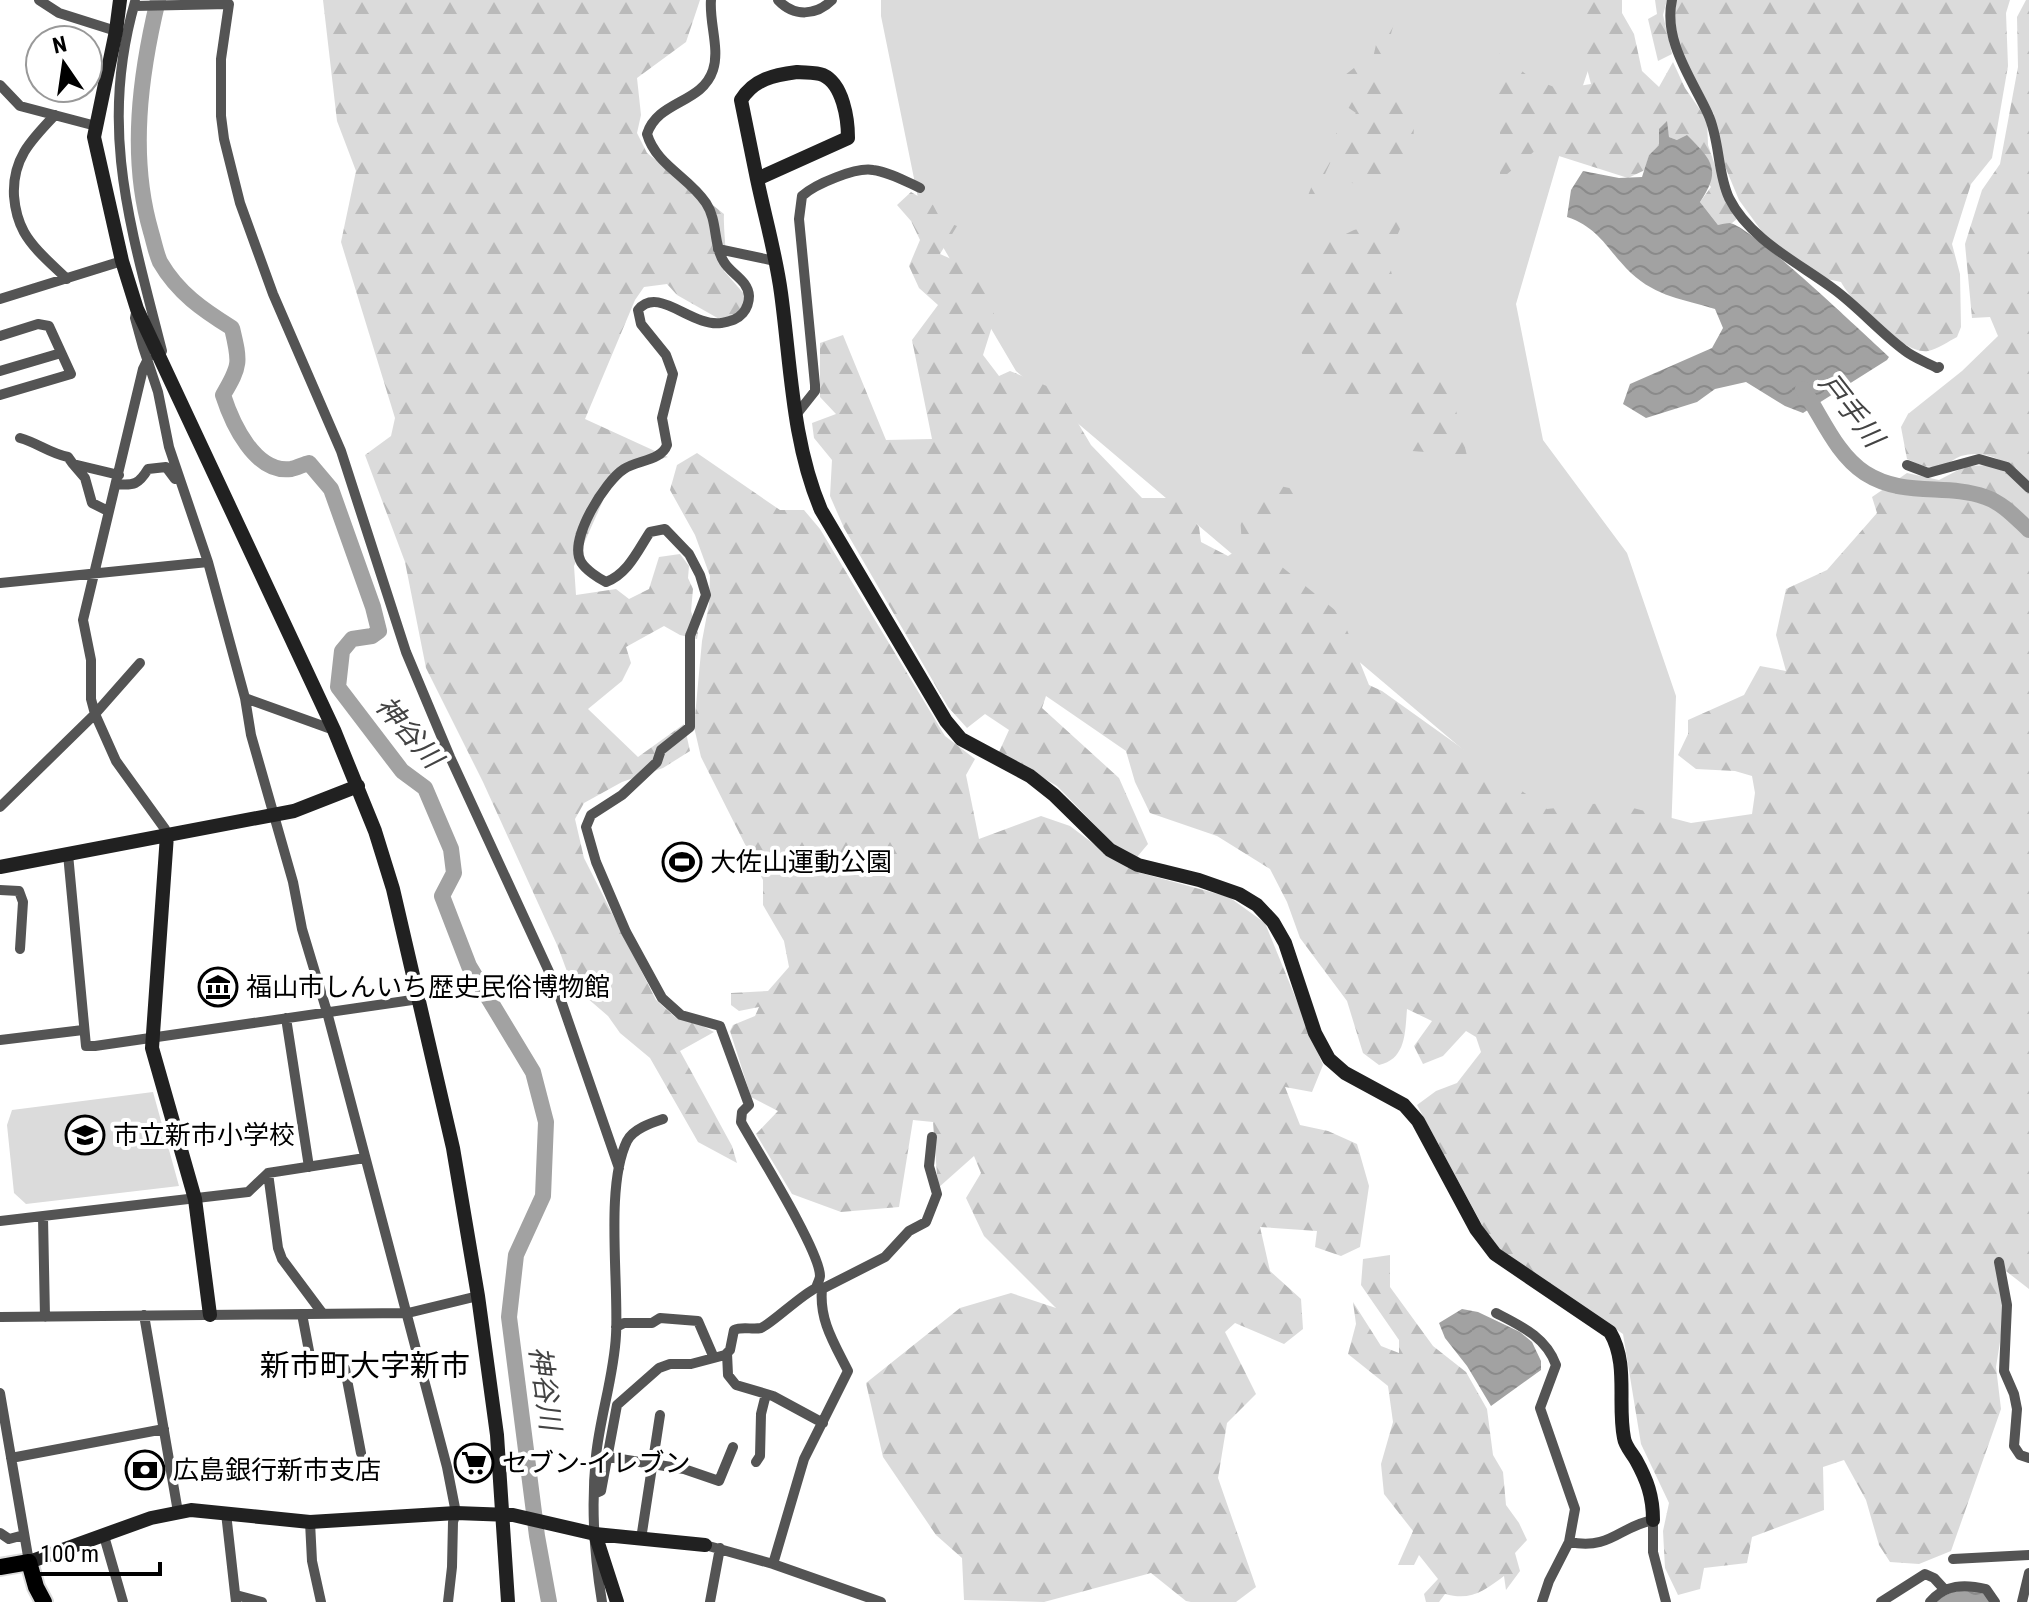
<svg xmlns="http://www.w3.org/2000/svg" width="2029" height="1602" font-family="'Roboto Condensed','Noto Sans JP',sans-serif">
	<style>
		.grass { fill: #dbdbdb }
		.forest { fill: url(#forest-firs) }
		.water { fill: url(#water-waves) }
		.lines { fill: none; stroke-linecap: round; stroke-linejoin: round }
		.river { stroke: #a2a2a2; stroke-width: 16 }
		.primary-casing { stroke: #dbdbdb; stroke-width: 20 }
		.street { stroke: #545454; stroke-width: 10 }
		.secondary { stroke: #212121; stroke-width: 14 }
		.primary { stroke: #000; stroke-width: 16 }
		.labels { text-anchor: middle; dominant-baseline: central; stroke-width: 8; stroke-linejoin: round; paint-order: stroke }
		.poi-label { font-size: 26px; fill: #000; stroke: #fff; text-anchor: start }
		.water-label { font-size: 28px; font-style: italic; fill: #434343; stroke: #fff }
		.quarter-label { font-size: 30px; fill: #000; stroke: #fff }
	</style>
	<defs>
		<pattern id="forest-firs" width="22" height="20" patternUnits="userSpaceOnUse" patternTransform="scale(2)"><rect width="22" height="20" fill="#dbdbdb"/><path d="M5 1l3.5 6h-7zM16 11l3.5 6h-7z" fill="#bababa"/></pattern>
		<pattern id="water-waves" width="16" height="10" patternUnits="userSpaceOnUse" patternTransform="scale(2)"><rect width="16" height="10" fill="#a2a2a2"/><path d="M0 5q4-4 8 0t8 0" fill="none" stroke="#8a8a8a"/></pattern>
	</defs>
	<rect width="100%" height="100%" fill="#fff"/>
	<path class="grass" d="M881,0H1593L1596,47L1561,150L1516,304L1543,440L1627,553L1676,696L1671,835L1552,825L1016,371L920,208L881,16Z
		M153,1092L179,1186L26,1204L14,1193L7,1125L12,1110Z"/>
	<path class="forest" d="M323,0H700L686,42L637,78L641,115L637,133L647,153L724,214C723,233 728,252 724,271L745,295L748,313L721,320L677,295L667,284L644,287L635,300L585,419L668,457L629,468L609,487L574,566L576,595L616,589L629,599L649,589L659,557L680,554L689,566L688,578L693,589L691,611L698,633L697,639L680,635L664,626L626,647L631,663L622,681L588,709L638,757L684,724L690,751L663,768L622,782L584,803L575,819L584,858L656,1000L675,1017L701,1025L714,1032L680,1051L732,1146L737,1163L698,1142L650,1058L620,1033L608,1016L572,985L558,947L483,782L426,668L405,562L365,455L391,436L395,418L341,242L356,171L337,121Z
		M1580,0H1622V13L1634,34L1642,71L1659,87L1673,62L1685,88L1707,120L1708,145L1722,186L1738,218L1732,223L1718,225L1700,202L1711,187L1677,140L1669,137L1666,122L1659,145L1649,155L1645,170L1628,178L1537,149L1500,180V119L1494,81L1497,52L1532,79L1560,89L1591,84L1581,46Z
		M1655,0H1667L1663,15L1672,54L1658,61L1648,19L1657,14Z
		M1676,0H2010L2006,13L2008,66L1992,158L1971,184L1952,244L1960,274L1961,327L1957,337C1949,341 1938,349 1928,351C1904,355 1852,303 1841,282L1822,278L1763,233L1739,200L1719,152L1714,114L1680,54L1674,31Z
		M2026,0H2029V482C2012,464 1987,448 1961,456C1955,458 1950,463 1944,465C1930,470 1920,465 1907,459L1901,427L1908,414L1962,371L1998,336L1990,317L1972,318L1965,244L1982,190L2000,164L2018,67L2017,17Z
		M1396,16L1387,48L1389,93L1414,118L1413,165L1373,188L1362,190L1347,179L1342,155L1332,159L1311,204L1297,223L1319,168L1338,130L1356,113L1343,104L1336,82L1354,68L1366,89L1382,18Z
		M911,192L933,205L941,220L957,226L940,254L974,269L989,299L995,317L983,355L999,376L1010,371L1059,391L1091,445L1142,498H1177L1199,527L1201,542L1228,556L1242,547L1240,514L1280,486L1303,491L1267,536L1271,558L1341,615L1369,685L1382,691L1547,809L1610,802L1691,823L1752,814L1755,793L1752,776L1735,771L1696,769L1678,755L1688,734V720L1744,695L1760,666L1786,671L1776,635L1786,589L1827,570L1877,513L1872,497L1907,473L1939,480L1966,466L1993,465L2013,477L2029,492V1289L2002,1268L2004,1317L1996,1367L2001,1409L1951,1551L1919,1564L1890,1562L1879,1545L1866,1500L1844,1460L1823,1467L1824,1510L1752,1537L1747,1563L1704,1568L1700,1589L1678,1595L1665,1568L1663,1531L1669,1503L1641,1444L1623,1334L1499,1249L1487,1234L1417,1105L1436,1091L1457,1083L1481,1052L1476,1037L1466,1031L1443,1056L1423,1064L1414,1046L1432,1021L1407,1009C1405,1033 1406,1059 1379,1065L1363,1053L1347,1001L1300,938L1287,902L1270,869L1217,836L1150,813L1135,782L1126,751L1046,696L1042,708L1119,778L1148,844L1137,857L1116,847L1057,786L999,752L1009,730L985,714L967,728L948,707L844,528L830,496L832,460L814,438L812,423L836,414L820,397V343L843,335L886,440L932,439L912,340L938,305L919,288L909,266L920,240L911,221L897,205Z
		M1399,218L1400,229L1388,257L1397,298L1415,344L1452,394L1469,464L1438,453L1412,451L1409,444L1417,432L1382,396L1353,409L1321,383L1299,349L1294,259L1354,230Z
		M697,453L780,510H804L820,529L945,736L975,759L966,775L979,839L1041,816L1070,826L1115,860L1141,873L1229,897L1265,923L1323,1065L1312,1092L1285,1087L1300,1125L1328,1131L1357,1144L1369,1186L1360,1247L1341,1256L1315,1247L1317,1231L1260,1227L1270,1271L1301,1299L1303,1329L1284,1344L1235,1323L1225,1332L1256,1394L1227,1423L1218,1478L1256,1587L1236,1602H1191L1186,1601L1151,1573L1044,1602L964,1600L962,1558L936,1535L883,1457L866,1383L960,1308L1011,1293L1056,1308L984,1236L966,1198L981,1173L974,1156L938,1188L933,1122L913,1120L899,1207L841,1212L792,1194L756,1134L778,1111L751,1097L730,1031L733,1025L755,1016L759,1007L739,1011L731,1005V993L768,991L789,967L784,941L763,905V880L701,757L694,727L702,641L709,604L710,576L695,535L670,490L677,465Z
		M1390,1255V1287L1433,1346L1466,1372L1487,1409L1493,1455L1503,1472L1506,1505L1519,1523L1527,1540L1515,1553L1520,1571L1506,1590L1504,1576C1484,1591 1471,1601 1445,1594L1439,1602H1426L1424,1594L1438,1579L1419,1555L1414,1565H1398L1413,1531L1384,1494L1381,1464L1393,1422L1388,1386L1348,1354L1356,1324L1353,1302L1381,1346L1399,1353V1340L1361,1285L1363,1259Z"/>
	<path class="water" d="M1667,121L1669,137L1677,140L1687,135C1712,160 1722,170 1700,202L1718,225C1722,224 1726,223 1730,223C1752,227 1866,336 1889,357L1887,360L1803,413L1785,406L1746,382L1715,389L1697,402L1646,418L1623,404L1630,384L1712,348L1723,328L1715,309C1683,299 1657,297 1631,273C1607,250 1600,228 1567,217L1571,190L1583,171L1619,178L1642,177L1649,155L1659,145V129Z
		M1462,1309L1478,1312L1520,1332L1532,1342L1541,1361V1370L1491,1406L1467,1366L1445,1338L1439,1323Z
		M1972,1589L1985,1592L1992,1602H1933L1952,1592Z"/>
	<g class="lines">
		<path class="river" d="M158,0C140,75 129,157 151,232C154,242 156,253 160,262C178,293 203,310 232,328C240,362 241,365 223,395C232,423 255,474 291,469C297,468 304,464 309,463L331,489L373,607L379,631L372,636L352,639L342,651L338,687L402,771L425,788L451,849L454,873L442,896L469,966L533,1072L546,1122L543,1196L516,1255L509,1317L537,1536L549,1602
			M1803,389C1822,417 1836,454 1865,473C1904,498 1946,483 1985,497C2003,503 2016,518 2029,530"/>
		<defs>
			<path id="primary" d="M0,1567L29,1562L36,1587L44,1602"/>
		</defs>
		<use href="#primary" class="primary-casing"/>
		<path class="street" d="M39,0L59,13L116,31
			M711,0C709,22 720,49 713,70C702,104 658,100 647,134C656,165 689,177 706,203C718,221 713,245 724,262C731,274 748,280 749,296C749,302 747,308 743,313C737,320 730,321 721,323C691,327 658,285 638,310L641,324L666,355L673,374L662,418L667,445C661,461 638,460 624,469C605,481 568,540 581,562C586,570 598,578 606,582C628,574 638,550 650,532L665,529L689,554L700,575L706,595L690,636V727L661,750L657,762L622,795L591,815L586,827L596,862L626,932L662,998L681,1015L720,1026L749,1105L742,1112L741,1122C756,1149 820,1251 820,1276C820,1279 817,1284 816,1288
			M778,0C794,17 816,16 832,0
			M1672,0C1663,41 1692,79 1708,114C1720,140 1717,172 1729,198C1750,240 1799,263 1835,290C1859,308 1880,332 1904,350C1914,358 1926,362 1937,368L1939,367
			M135,2C98,129 131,228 162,351
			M134,6L229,4L221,59V116L224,139L240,203L273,294L341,451L406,652L450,757L557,989L619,1168
			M0,85L20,106L96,126
			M55,115C31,140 12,159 14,196C15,209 18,221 24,232C34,250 53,265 67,279
			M718,249L775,261
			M0,299L122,261
			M136,313L135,318L143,347L158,392L169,447L208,562L245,698L251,735L293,882L302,929L327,1012L447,1467L456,1513L453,1522L452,1567L448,1602
			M0,336L38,324L49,326L71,374L0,395
			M148,359L143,369L83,620L91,660V699L95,714L116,761L165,829L167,835
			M0,371L61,353
			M796,415L815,391V385L799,219L802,196C815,184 856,167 873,170C889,172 905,181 920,188
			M20,438C38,443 49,453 68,457L73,464L119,475
			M73,464L85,478L92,503L108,511
			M1907,465L1928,473L1979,459L2007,467L2029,488
			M116,484C134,486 139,484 148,469L166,467L175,479
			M0,583L208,562
			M245,698L334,730
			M0,807L95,714L140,663
			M68,854L86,1046H95L419,999
			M0,890L19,891L23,902L20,949
			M286,1018L309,1167
			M0,1040L83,1030
			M268,1173L278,1248L282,1259L323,1314
			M43,1217L45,1317
			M0,1221L248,1192L268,1173L365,1158
			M1999,1262L2007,1305L2004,1371L2014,1394L2017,1409L2014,1446L2020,1455L2029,1458
			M822,1289L885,1257L909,1231L926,1222L937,1194L929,1166L932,1137
			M1496,1313C1521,1326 1546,1337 1556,1365L1540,1408L1575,1509L1569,1542L1549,1581L1542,1602
			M302,1314L313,1372L345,1369L361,1453
			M144,1315L178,1512
			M0,1317L408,1313L478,1296
			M616,1327L624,1323H652L660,1318L698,1321L714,1358
			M727,1353L728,1375L736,1385L773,1396L823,1423
			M0,1393L29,1562
			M608,1457L684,1469L719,1481L733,1447
			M11,1458L164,1429
			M756,1462L760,1456L761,1414L766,1394
			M594,1494L601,1491L617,1405L659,1368L670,1364H691L725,1355L730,1350L734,1330C743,1326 752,1330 761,1328C770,1325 801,1295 816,1288L822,1289C819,1320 834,1343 848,1371L804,1459L773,1564
			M226,1513L236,1602
			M310,1522L312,1561L321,1602
			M0,1533L9,1539L24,1535
			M104,1536L123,1602
			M641,1539L660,1415
			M1569,1542C1612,1550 1618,1527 1653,1520V1552L1666,1602
			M705,1545L773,1564L881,1602
			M1953,1559L2029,1555
			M236,1595L262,1602
			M602,1602C594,1554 591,1505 596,1456C600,1416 614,1376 616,1335C619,1283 605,1186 627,1141C633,1129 651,1123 663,1119
			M710,1602L720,1548
			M1881,1602L1925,1574L1934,1578L1945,1590
			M1930,1602C1945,1584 1965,1584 1986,1589L1995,1602
			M2022,1602L2029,1573"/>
		<path class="secondary" d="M120,0L116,31L94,137L122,261L137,309L334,730L375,831L393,889L453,1148L478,1296L497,1435L508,1602
			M797,72C805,73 816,72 823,75C843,84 848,119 848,138L757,179L741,100C754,79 774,75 797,72Z
			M757,179C765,217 776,255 781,293C791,366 792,442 821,510L946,721L961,739L1030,776L1054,795L1110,850L1138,865L1199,880L1239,894L1257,905L1273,922L1285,943L1315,1033L1329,1059L1345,1073L1404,1105L1418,1121L1476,1229L1495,1254L1610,1332C1629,1364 1617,1403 1624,1438C1625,1446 1632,1453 1636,1460C1647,1480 1653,1496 1653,1520
			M167,835L152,1048L195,1199L210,1315
			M0,867L294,811L358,786
			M595,1534L617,1602
			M29,1562L151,1518L191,1510L310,1522L456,1513L513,1515L595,1534L705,1545"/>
		<use href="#primary" class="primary"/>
	</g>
	<defs>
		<symbol id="stadium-ring" viewBox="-11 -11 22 22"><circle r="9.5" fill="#fff" stroke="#000" stroke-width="1.5"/><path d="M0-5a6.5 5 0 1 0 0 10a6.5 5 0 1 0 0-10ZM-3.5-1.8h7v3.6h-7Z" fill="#000"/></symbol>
		<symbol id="museum-ring" viewBox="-11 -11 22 22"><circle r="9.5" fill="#fff" stroke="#000" stroke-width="1.5"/><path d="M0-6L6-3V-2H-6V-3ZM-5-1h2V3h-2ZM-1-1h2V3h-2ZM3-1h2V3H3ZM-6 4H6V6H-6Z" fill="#000"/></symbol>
		<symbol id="school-ring" viewBox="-11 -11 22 22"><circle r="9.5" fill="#fff" stroke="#000" stroke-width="1.5"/><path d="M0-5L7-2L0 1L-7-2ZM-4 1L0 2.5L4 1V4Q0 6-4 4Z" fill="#000"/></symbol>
		<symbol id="supermarket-ring" viewBox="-11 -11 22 22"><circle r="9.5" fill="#fff" stroke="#000" stroke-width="1.5"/><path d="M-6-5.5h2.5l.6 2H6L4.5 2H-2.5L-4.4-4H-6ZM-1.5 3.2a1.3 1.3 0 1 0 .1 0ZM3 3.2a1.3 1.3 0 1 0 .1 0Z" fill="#000"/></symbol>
		<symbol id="bank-ring" viewBox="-11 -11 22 22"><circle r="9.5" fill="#fff" stroke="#000" stroke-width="1.5"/><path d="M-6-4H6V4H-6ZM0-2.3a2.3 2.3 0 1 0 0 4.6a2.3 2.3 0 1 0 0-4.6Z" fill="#000"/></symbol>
	</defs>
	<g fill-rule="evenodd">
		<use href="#stadium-ring" x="660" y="840" width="44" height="44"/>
		<use href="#museum-ring" x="196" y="965" width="44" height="44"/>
		<use href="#school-ring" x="63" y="1113" width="44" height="44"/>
		<use href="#supermarket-ring" x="452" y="1441" width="44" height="44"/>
		<use href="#bank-ring" x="123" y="1448" width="44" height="44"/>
	</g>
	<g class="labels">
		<g class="poi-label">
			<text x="710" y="862">大佐山運動公園</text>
			<text x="246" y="987">福山市しんいち歴史民俗博物館</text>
			<text x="113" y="1135">市立新市小学校</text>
			<text x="502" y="1463">セブン-イレブン</text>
			<text x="173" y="1470">広島銀行新市支店</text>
		</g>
		<g class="water-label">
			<text transform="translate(1851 410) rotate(52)">戸手川</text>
			<text transform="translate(409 732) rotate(49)">神谷川</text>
			<text transform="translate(545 1388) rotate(82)">神谷川</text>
		</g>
		<g class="quarter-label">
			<text x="365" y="1365">新市町大字新市</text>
		</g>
	</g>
	<g transform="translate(64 64) rotate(347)"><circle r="38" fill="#ffffff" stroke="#999999" stroke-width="2"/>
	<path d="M0-6L14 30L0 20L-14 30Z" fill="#000000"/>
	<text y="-12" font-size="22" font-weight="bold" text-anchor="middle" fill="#000000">N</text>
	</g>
	<path d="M28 1562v12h132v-12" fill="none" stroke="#000000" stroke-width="4"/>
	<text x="40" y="1562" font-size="24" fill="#000000" stroke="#ffffff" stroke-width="6" paint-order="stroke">100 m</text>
</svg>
